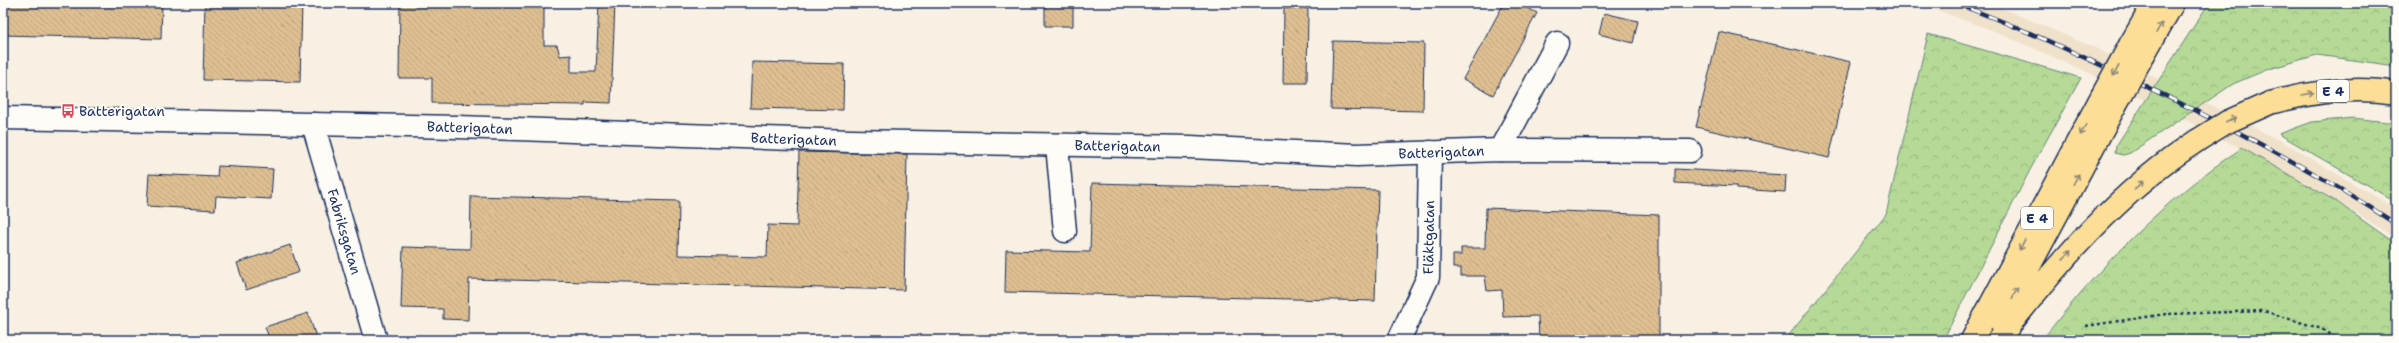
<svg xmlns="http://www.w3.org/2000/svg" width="2399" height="343" font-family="'Shantell Sans',sans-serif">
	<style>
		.built { fill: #f0e1ca }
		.forest { fill: url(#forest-crowns); stroke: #68847a }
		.building { fill: url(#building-back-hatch); stroke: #1b2f5e }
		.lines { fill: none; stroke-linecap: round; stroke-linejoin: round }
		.minor-casing { stroke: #1b2f5e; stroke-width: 25 }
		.highway-casing { stroke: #1b2f5e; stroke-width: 25 }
		.path { stroke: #1b2f5e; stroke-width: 2.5; stroke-dasharray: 3 3; stroke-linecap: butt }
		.minor { stroke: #fdfcf7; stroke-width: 22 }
		.highway { stroke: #fcde96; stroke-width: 22 }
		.rail-casing { stroke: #1b2f5e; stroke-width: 4.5 }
		.rail { stroke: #fdfcf7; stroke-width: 3; stroke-dasharray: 9; stroke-linecap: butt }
		.highway-bridge-casing { stroke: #1b2f5e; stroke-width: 25; stroke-linecap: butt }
		.highway-bridge { stroke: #fcde96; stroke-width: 22 }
		.oneway { stroke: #8c867a }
		.labels { text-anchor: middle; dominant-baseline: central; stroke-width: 4; stroke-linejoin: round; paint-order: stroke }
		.shield { fill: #fdfcf7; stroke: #5f6c8c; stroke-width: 1 }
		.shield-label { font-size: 13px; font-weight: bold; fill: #1b2f5e }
		.poi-label { font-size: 14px; fill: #1b2f5e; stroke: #fdfcf7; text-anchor: start }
		.street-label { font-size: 14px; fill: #1b2f5e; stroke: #fdfcf7 }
	</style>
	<defs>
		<pattern id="forest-crowns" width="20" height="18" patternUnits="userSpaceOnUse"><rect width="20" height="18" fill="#b4da96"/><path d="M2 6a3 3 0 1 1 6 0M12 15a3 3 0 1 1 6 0" fill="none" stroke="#9abb84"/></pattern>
		<pattern id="building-back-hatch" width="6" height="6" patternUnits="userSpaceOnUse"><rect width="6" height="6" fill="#debf91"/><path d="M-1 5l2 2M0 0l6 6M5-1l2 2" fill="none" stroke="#bea47f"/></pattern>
	</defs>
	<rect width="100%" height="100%" fill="#f7f0e3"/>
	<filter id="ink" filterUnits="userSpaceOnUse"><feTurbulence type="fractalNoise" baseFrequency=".025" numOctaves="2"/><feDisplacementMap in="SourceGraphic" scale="8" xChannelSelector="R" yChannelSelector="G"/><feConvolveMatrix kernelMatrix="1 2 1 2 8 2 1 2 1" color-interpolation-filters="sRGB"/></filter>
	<g filter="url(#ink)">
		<path class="built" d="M1917,3H1990L2093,47L2183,91L2292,147L2396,209V239L2358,214L2280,169L2172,113L2083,70L1989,29Z"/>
		<path class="forest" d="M2209,3H2396V66L2317,55L2266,70L2233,84L2130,153L2124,155L2115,153L2116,146Z
			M1928,34L2081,78L2030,170L1943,340H1785L1886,214Z
			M2353,118L2396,123V202L2279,134L2312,122Z
			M2242,148L2337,202L2396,244V340H2042C2099,267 2164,199 2242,148Z"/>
		<path class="building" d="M3,3H162L161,39L3,35Z
			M205,3H302L300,82L203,80Z
			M400,3H544V45H557L560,56L571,55V72H596L599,3H615L611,103L585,102V105L432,103V78H399Z
			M1045,3H1073V26H1045Z
			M1504,3H1518L1537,13L1493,95L1463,79Z
			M1284,8H1308L1307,83H1283Z
			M1604,13L1638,21L1633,43L1599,34Z
			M1719,32L1851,62L1829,158L1696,127Z
			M1333,41L1424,43L1423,111L1331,109Z
			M752,62L844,64L843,110L750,108Z
			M799,152L907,154L904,290L469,279L468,320L443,319V309L401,308L403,247L470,249L471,196L679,201L678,255L767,257L768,225L797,226Z
			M218,166L273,169L271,199L216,196L215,210L147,206L149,174L217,177Z
			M1675,169L1786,175L1785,192L1736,189V186L1675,183Z
			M1092,183L1378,190L1375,301L1005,292L1006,250L1090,252Z
			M1486,208L1659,215V340H1539L1538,316L1503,317L1502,290L1487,291L1485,276H1461V268H1453V255H1461V248H1485Z
			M290,245L299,272L246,290L237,263Z
			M308,313L317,340H270L265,327Z"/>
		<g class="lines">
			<defs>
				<g id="minor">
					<path id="s1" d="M3,118L458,127L851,141L1190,147L1357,155L1500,150L1690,151"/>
					<path id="s2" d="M313,124L376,340"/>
					<path d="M1057,145L1065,231"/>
					<path d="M1500,150L1557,43"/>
					<path id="s3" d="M1399,340L1428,277L1430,152"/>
				</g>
				<path id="highway" d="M2130,45L2154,3
					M2144,54L2173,3
					M2270,103C2311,92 2354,86 2396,93
					M2000,321L2116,104
					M1972,340L2102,96
					M1998,340C2056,265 2118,192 2198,140"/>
			</defs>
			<use href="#minor" class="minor-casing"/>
			<use href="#highway" class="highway-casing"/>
			<path class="path" d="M2086,326L2166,314L2264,311L2322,329L2337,340"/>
			<use href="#minor" class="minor"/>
			<use href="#highway" class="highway"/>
			<defs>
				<path id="rail" d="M1954,3C2019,26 2081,56 2143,85C2230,127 2316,171 2396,224"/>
			</defs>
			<use href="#rail" class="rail-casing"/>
			<use href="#rail" class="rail"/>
			<defs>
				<path id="highway-bridge" d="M2102,96L2130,45
					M2116,104L2144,54
					M2198,140L2227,122L2270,103"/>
			</defs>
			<use href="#highway-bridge" class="highway-bridge-casing"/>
			<use href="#highway-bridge" class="highway-bridge"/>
		</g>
		<defs><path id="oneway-shaft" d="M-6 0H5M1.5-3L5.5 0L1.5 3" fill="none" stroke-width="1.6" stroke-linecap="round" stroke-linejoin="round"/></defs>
		<g class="oneway">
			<use href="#oneway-shaft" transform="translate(2159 28) rotate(-60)"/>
			<use href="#oneway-shaft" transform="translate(2116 71) rotate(119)"/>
			<use href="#oneway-shaft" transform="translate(2308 94) rotate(-10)"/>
			<use href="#oneway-shaft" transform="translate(2231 120) rotate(-27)"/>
			<use href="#oneway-shaft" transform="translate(2083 130) rotate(118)"/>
			<use href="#oneway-shaft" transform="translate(2076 179) rotate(-62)"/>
			<use href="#oneway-shaft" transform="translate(2139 185) rotate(-41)"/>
			<use href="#oneway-shaft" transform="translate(2022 245) rotate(118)"/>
			<use href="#oneway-shaft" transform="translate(2067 255) rotate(-48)"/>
			<use href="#oneway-shaft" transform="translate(2015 293) rotate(-62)"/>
		</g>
	</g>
	<defs>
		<symbol id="bus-bare" viewBox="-9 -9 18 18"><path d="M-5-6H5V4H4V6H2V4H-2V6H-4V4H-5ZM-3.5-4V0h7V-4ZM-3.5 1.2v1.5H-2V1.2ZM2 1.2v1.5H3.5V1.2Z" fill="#d1495b" stroke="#fdfcf7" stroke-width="2.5" paint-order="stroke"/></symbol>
	</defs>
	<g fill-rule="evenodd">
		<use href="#bus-bare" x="58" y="101" width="20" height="20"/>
	</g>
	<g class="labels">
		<g class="shield">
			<rect x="2317" y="80" width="32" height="22" rx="3"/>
			<rect x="2021" y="207" width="32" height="22" rx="3"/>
		</g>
		<g class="shield-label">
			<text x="2333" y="91">E 4</text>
			<text x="2037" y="218">E 4</text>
		</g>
		<g class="poi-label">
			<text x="79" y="111">Batterigatan</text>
		</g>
		<g class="street-label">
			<text stroke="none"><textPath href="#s1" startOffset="467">Batterigatan</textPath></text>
			<text stroke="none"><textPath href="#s1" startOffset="791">Batterigatan</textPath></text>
			<text stroke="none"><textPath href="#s1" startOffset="1115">Batterigatan</textPath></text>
			<text stroke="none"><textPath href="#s1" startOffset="1439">Batterigatan</textPath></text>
			<text stroke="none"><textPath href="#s2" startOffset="112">Fabriksgatan</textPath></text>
			<text stroke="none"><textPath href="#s3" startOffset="109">Fläktgatan</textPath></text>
		</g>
	</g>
	<rect width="2399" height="343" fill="none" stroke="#fdfcf7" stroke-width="16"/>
	<rect x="8" y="8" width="2383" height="327" fill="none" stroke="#1b2f5e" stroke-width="1.5" filter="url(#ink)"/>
</svg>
